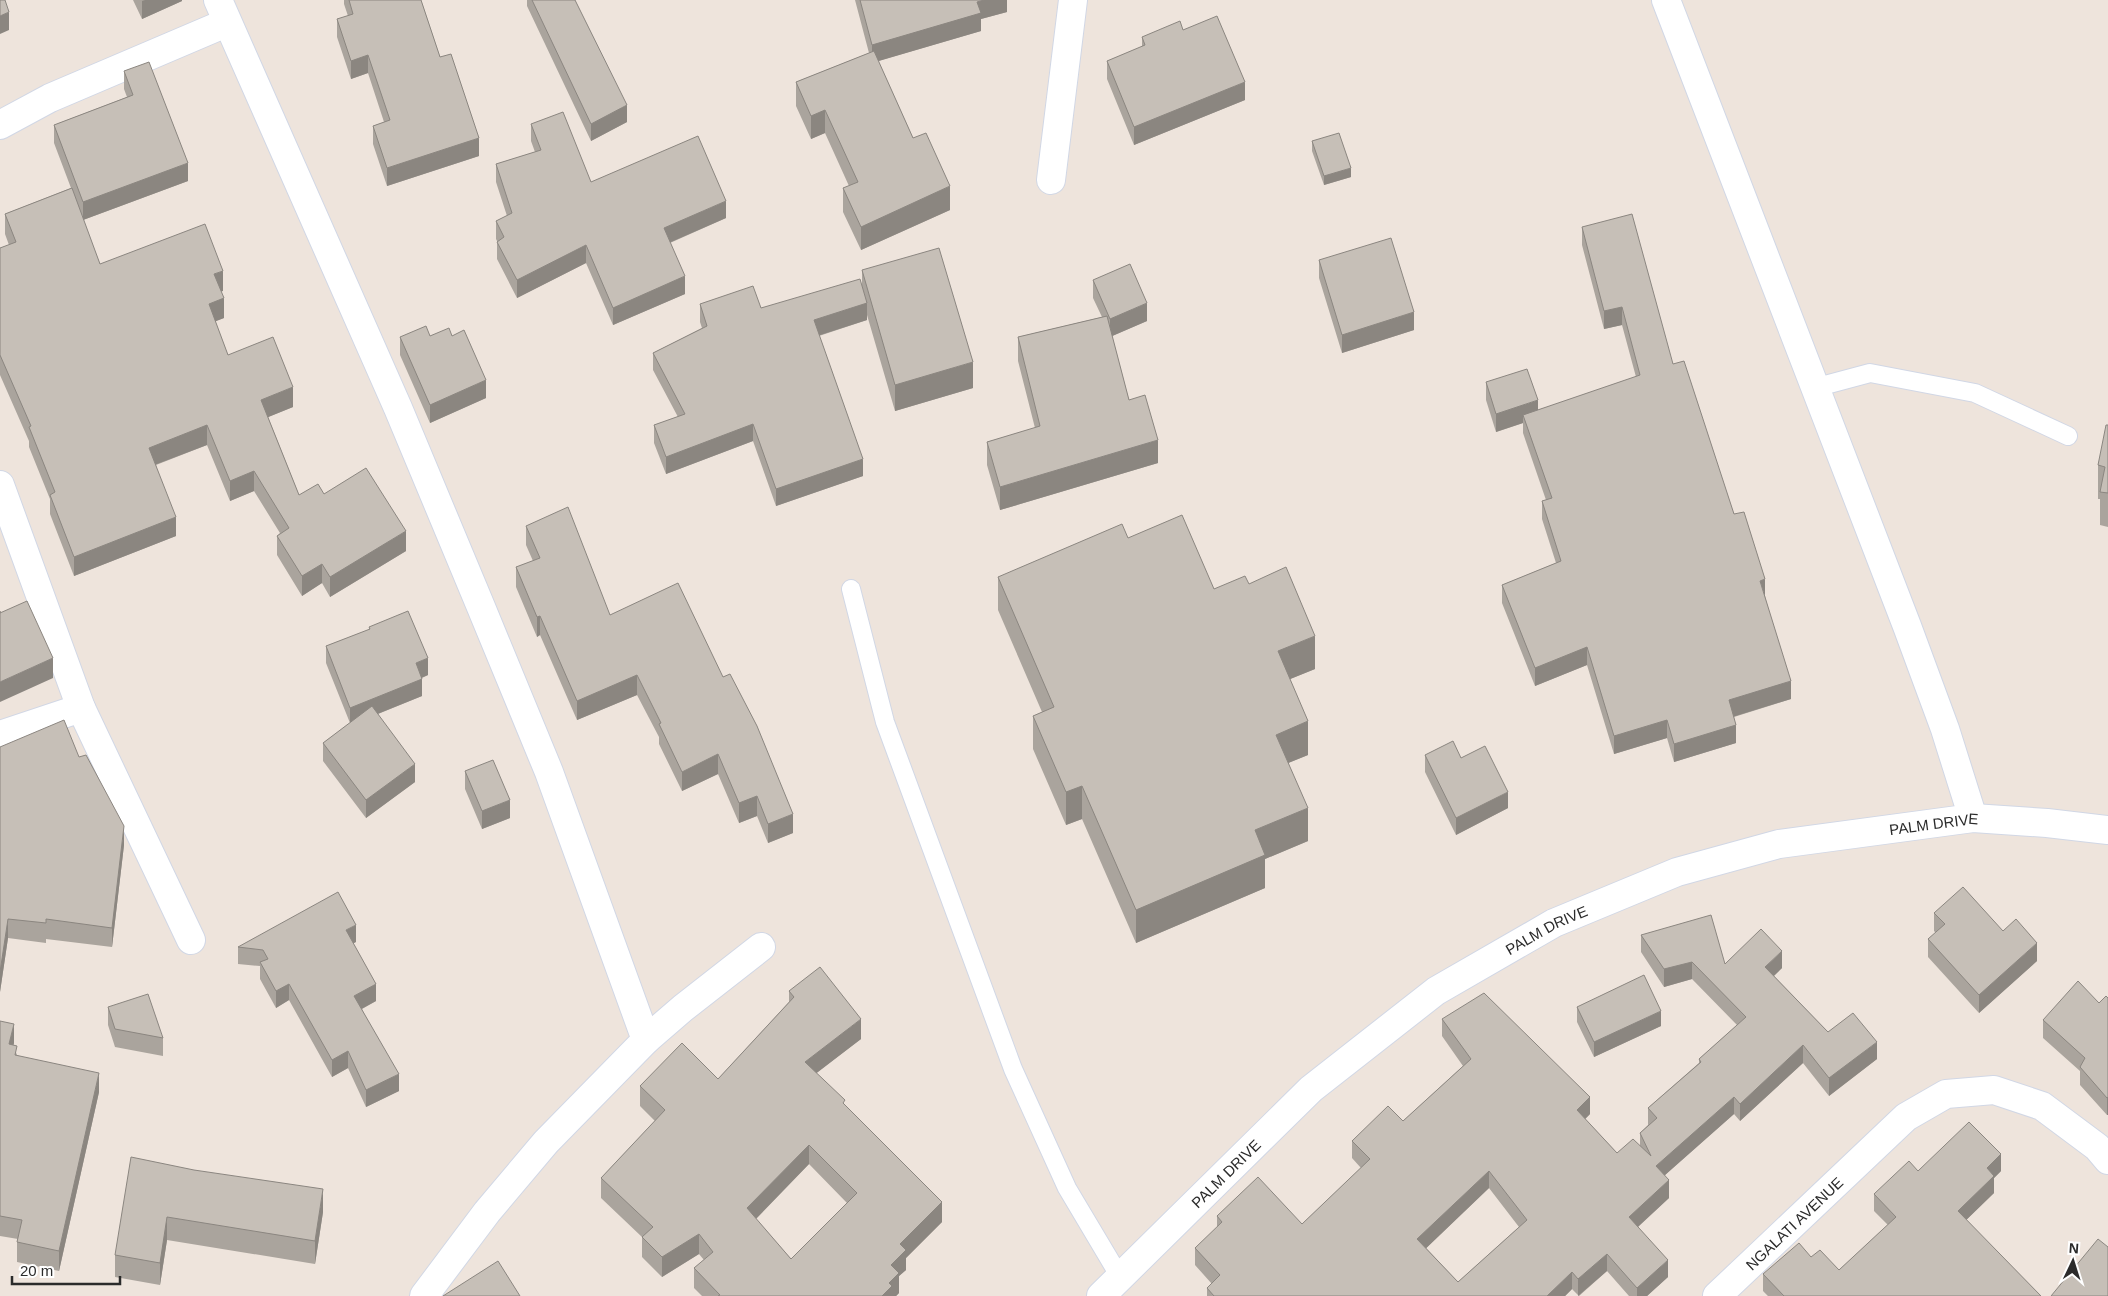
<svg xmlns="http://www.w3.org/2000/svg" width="2108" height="1296" font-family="Arial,sans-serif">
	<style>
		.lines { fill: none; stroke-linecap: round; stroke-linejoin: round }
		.service-casing { stroke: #d1d7e5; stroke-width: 20 }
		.minor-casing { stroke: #d1d7e5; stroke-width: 30 }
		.tertiary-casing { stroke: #d1d7e5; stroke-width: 30 }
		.service { stroke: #fff; stroke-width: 18 }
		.minor { stroke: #fff; stroke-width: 28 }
		.tertiary { stroke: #fff; stroke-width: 28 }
		.wall { fill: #aaa49d; fill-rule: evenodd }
		.shaded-wall { fill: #8b8680 }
		.building { fill: #c6bfb7; stroke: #8b8680; fill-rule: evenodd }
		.labels { text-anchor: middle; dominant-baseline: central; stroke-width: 5; stroke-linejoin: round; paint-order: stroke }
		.street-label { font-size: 15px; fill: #2b2b2b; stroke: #fff }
	</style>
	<rect width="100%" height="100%" fill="#eee4dc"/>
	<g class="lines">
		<defs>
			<path id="service" d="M1814,388L1870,373L1975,393L2068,436
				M851,589L885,722L1013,1069L1067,1188L1120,1277"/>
			<g id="minor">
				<path d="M218,0L398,408L481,607L549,772L646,1040L546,1142L487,1212L424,1296"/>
				<path d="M1666,0L1907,626L1945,729L1973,818"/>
				<path d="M0,125L50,98L226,23"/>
				<path d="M1051,180L1073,0"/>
				<path d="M0,485L81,708L191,940"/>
				<path d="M0,735L81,708"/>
				<path d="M646,1040L683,1008L761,947"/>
				<path id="s1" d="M1717,1296L1906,1117L1946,1094L1994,1090L2042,1106L2097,1147L2108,1160"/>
			</g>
			<g id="tertiary">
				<path id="s2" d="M1101,1296L1311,1089L1436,991L1554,923L1677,872L1779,844L1973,818L2047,823L2108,830"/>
			</g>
		</defs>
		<use href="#service" class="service-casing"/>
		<use href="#minor" class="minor-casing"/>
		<use href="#tertiary" class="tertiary-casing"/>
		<use href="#service" class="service"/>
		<use href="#minor" class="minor"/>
		<use href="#tertiary" class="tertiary"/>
	</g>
	<path class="wall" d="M133,0H182V1L142,19Z
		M344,0H421L440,57L479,156L387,186L373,144V126L384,122L368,73L351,79L337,37V19L348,16L344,4Z
		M527,0H575L627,122L591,141L527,6Z
		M855,0H1007V12L981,19V31L878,61L913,138L950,210L861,250L843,212V188L849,186L825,133L811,139L796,106V82L869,53Z
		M1183,30L1245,100L1134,145L1107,79V61L1142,47V37Z
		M124,71L188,181L83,220L100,264L223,291H221L224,318L215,321L228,355L293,407L268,417L299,495L324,494L406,551L330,597L322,583L302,596L277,555V536L280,533L254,491L230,501L207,445L156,465L176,536L74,576L50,514V499L29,447V441L0,375V248L9,245L5,234V214L71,188L54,143V125L127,97L124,89Z
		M531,124L591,182L726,218L670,243L685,294L613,325L586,263L517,298L497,259V241L496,239V221L507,216L496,182V164L535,152L531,141Z
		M1312,141L1351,177L1324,185L1312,151Z
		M1582,227L1673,364L1734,514L1765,596L1791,699L1734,717L1736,743L1674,762L1667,738L1614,754L1587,665L1535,686L1502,603V585L1556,563L1542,519V501L1546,500L1523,433V423L1496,432L1486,400V382L1538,410L1636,377L1622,325L1604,329L1582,245Z
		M1319,260L1414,330L1342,353L1319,278Z
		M862,270L973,388L895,411L867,315V320L819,336L863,476L776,506L753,441L666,474L654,443V425L678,417L653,370V353L702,328L700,322V304L761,308L862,285Z
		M1093,280L1147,321L1112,336L1129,400L1158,463L1000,510L987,465V442L1035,428L1018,361V337L1102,317L1093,298Z
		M430,336L486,398L430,423L400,355V337Z
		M2108,425V527L2100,525V499H2098V465Z
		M526,526L610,615L793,833L768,843L757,816L739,823L718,774L682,791L659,744V737L637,695L577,720L540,635L537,637L516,587V567L533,561L526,545Z
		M1128,538L1214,589L1249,584L1315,669L1290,679L1308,755L1288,763L1308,841L1265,859V888L1136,943L1082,819L1066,825L1033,749V716L1042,712L998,610V577Z
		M369,627L428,675L422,678V696L378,714L415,782L366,818L323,761V743L350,723L326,663V646L369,630Z
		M0,747L79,757L124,845L112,947L46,939V943L8,938L0,992Z
		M1425,755L1461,758L1508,808L1456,835L1425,772Z
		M465,771L510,818L482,829L465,789Z
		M1934,913L2037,961L1979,1013L1928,957V939L1936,933L1934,931Z
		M1641,935L1725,964L1782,968L1774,976L1828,1032L1877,1059L1829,1096L1803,1063L1740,1121L1734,1114L1665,1175L1669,1198L1638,1227L1668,1277L1647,1296H1629L1607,1271L1579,1296L1572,1289L1565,1296H1207V1288L1212,1284L1195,1265V1248L1217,1228V1216L1302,1224L1361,1168L1352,1158V1141L1403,1121L1463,1066L1442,1036V1019L1590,1114L1585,1119L1617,1153L1640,1145V1133L1648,1125V1108L1699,1063V1059L1737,1025L1692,979L1664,987L1641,952ZM1489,1188L1519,1227L1458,1282L1426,1248Z
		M356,942L353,943L376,1001L362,1009L399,1091L366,1107L348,1068L332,1077L289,1000L276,1008L260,979V966L238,964V947Z
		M789,991L861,1039L816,1073L845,1105L942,1222L906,1258V1270L899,1276V1293L896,1296H702L694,1288V1268L704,1260L699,1254L662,1277L642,1257V1237L601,1198V1178L655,1121L640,1106V1086L718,1079L789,1002ZM809,1164L847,1203L791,1259L756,1219Z
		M2108,998V1115H2107L2080,1085V1071L2043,1038V1020L2099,1003Z
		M108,1007L163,1038V1056L115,1047L108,1025Z
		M1577,1007L1661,1026L1594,1057L1577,1022Z
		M0,1021L14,1043L13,1045L17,1055L99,1092L59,1271L17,1262V1242L18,1239L0,1236Z
		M194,1170L323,1212L315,1264L167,1240L160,1285L115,1277V1255Z
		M1918,1171H2001L1994,1178V1193L1966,1220L2041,1296H1768L1763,1291V1274L1811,1257L1839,1270L1888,1225L1874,1211V1194Z"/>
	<path class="shaded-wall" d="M145,0H182V1L142,19V1Z
		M984,0H1007V12L981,19V31L872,63V45L977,2Z
		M9,12V30L0,34V16Z
		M368,55V73L351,79V61Z
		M1245,82V100L1134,145V127Z
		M627,105V122L591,141V124Z
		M825,110V133L811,139V116Z
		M479,138V156L387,186V168Z
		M188,163V181L83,220V202Z
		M1351,168V177L1324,185V176Z
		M950,186V210L861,250V227Z
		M726,201V218L664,245V228Z
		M586,245V263L517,298V280Z
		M223,271V291L214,294V274Z
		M685,276V294L613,325V308Z
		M224,298V318L209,324V304Z
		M867,303V320L814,337V320Z
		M1147,303V321L1110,337V319Z
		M1622,307V325L1604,329V311Z
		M1414,312V330L1342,353V335Z
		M973,362V388L895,411V385Z
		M486,380V398L430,423V405Z
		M293,387V407L261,420V400Z
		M1538,400V418L1523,415V423L1496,432V414Z
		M753,424V441L666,474V457Z
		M207,425V445L149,467V448Z
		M1158,440V463L1000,510V487Z
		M863,459V476L776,506V489Z
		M254,471V491L230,501V481Z
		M176,517V536L74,576V557Z
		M406,531V551L330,597V577Z
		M322,564V583L302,596V576Z
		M1765,579V597L1760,581Z
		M540,616V635L537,637V617Z
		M1315,636V669L1278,684V651Z
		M1587,647V665L1535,686V668Z
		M53,658V678L0,702V682Z
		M428,658V675L416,680V663Z
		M637,675V695L577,720V701Z
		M422,679V696L350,725V708Z
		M1791,681V699L1729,718V700Z
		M1667,720V738L1614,754V736Z
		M1308,721V755L1276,768V735Z
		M1736,725V743L1674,762V744Z
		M718,754V774L682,791V772Z
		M415,764V782L366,818V800Z
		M1082,786V819L1066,825V792Z
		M1508,792V808L1456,835V818Z
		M757,796V816L739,823V803Z
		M510,800V818L482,829V811Z
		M1308,808V841L1265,859V888L1136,943V910L1255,830Z
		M793,814V833L768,843V824Z
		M124,826V845L112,947V928Z
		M8,919V938L0,992V972Z
		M356,925V942L346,947V930Z
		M2037,943V961L1979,1013V995Z
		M1782,951V968L1765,984V967Z
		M1692,962V979L1664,987V969Z
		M289,984V1000L276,1008V991Z
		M376,984V1001L354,1013V996Z
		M1661,1011V1026L1594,1057V1042Z
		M861,1019V1039L805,1082V1062Z
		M14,1024V1043L9,1064V1044Z
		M1877,1042V1059L1829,1096V1078Z
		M1803,1045V1063L1740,1121V1104Z
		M348,1051V1068L332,1077V1060Z
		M99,1073V1092L59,1271V1251Z
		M399,1074V1091L366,1107V1090Z
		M1590,1097V1114L1577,1127V1110Z
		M1734,1097V1114L1656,1183V1166Z
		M2108,1097V1115H2107V1098Z
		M809,1145V1164L747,1228V1208Z
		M2001,1154V1171L1994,1178V1193L1958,1228V1211L1987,1168Z
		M1489,1171V1188L1417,1257V1239Z
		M1669,1180V1198L1629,1235V1217Z
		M323,1189V1212L315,1264V1241Z
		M942,1202V1222L906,1258V1270L899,1276V1293L896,1296H882L891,1265L900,1244Z
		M167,1217V1240L160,1285V1263Z
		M699,1234V1254L662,1277V1257Z
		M1607,1254V1271L1578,1296V1279Z
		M1668,1260V1277L1647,1296H1637V1288Z
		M1572,1272V1289L1565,1296H1547Z"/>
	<path class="building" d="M0,0H5L9,12L0,16Z
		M349,0H421L440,57L451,54L479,138L387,168L373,126L390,120L368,55L351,61L337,19L353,14Z
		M532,0H575L627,105L591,124Z
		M860,0H984L977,2L981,13L872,45Z
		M1217,16L1245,82L1134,127L1107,61L1145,45L1142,37L1180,21L1183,30Z
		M874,51L913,138L926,133L950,186L861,227L843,188L858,182L825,110L811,116L796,82Z
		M149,62L188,163L83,202L54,125L133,95L124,71Z
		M563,112L591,182L698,136L726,201L664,228L685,276L613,308L586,245L517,280L497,242L504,237L496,221L512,213L496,164L541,150L531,124Z
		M1339,133L1351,168L1324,176L1312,141Z
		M72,188L100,264L205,224L223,271L214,274L224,298L209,304L228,355L273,337L293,387L261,400L299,495L318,484L324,494L366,468L406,531L330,577L322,564L302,576L277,536L289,528L254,471L230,481L207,425L149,448L176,517L74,557L50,495L55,492L29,427L31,426L0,355V248L16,242L5,214Z
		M1632,214L1673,364L1684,361L1734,514L1744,512L1765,579L1760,581L1791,681L1729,700L1736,725L1674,744L1667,720L1614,736L1587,647L1535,668L1502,585L1561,561L1542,501L1552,498L1523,415L1640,375L1622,307L1604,311L1582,227Z
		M1391,238L1414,312L1342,335L1319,260Z
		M939,248L973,362L895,385L862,270Z
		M1130,264L1147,303L1110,319L1093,280Z
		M860,279L867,303L814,320L863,459L776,489L753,424L666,457L654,425L685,414L653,353L707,326L700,304L753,286L761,308Z
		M1107,316L1129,400L1145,395L1158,440L1000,487L987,442L1040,426L1018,337Z
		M426,326L430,336L449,328L452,336L464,330L486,380L430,405L400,337Z
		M1527,369L1538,400L1496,414L1486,382Z
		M2106,425H2108V493L2100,492L2105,467L2098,465Z
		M568,507L610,615L678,583L723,677L730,674L757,726L793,814L768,824L757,796L739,803L718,754L682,772L659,724L661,723L637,675L577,701L540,616L537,617L516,567L540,558L526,526Z
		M1182,515L1214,589L1245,576L1249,584L1286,567L1315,636L1278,651L1308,721L1276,735L1308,808L1255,830L1265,855L1136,910L1082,786L1066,792L1033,716L1054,707L998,577L1122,524L1128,538Z
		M27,601L53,658L0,682V611V613Z
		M408,611L428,658L416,663L422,679L350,708L326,646L370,629L369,627Z
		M372,706L415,764L366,800L323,743Z
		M64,720L79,757L86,755L124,826L112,928L46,919V923L8,919L0,972V747Z
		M1453,741L1461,758L1485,746L1508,792L1456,818L1425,755Z
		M493,760L510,800L482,811L465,771Z
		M1963,887L2003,931L2016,919L2037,943L1979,995L1928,939L1945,924L1934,913Z
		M338,892L356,925L346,930L376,984L354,996L399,1074L366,1090L348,1051L332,1060L289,984L276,991L260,962L268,959L263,950L238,947Z
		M1711,915L1725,964L1761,929L1782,951L1765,967L1828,1032L1853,1013L1877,1042L1829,1078L1803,1045L1740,1104L1734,1097L1656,1166L1669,1180L1629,1217L1668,1260L1637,1288L1607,1254L1578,1279L1572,1272L1547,1296H1214L1207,1288L1220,1275L1195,1248L1222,1222L1217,1216L1258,1177L1302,1224L1370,1159L1352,1141L1388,1106L1403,1121L1471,1059L1442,1019L1484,993L1590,1097L1577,1110L1617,1153L1633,1139L1651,1156L1640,1133L1657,1118L1648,1108L1701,1062L1699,1059L1746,1017L1692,962L1664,969L1641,935ZM1489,1171L1527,1220L1458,1282L1417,1239Z
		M820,967L861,1019L805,1062L845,1100L843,1103L942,1202L900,1244L906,1250L891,1265L899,1273L889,1283L892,1286L882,1296H718L720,1295L694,1268L713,1252L699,1234L662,1257L642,1237L653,1227L601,1178L665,1110L640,1086L682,1043L718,1079L794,997L789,991ZM809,1145L857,1193L791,1259L747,1208Z
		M1644,975L1661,1011L1594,1042L1577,1007Z
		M2078,981L2099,1003L2106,996L2108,998V1097L2107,1098L2080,1067L2085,1058L2043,1020Z
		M148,994L163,1038L115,1029L108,1007Z
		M0,1021L14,1024L9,1044L17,1046L15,1055L99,1073L59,1251L17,1242L22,1220L0,1216Z
		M1969,1122L2001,1154L1987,1168L1994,1176L1958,1211L2041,1296H1784L1763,1274L1799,1243L1811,1257L1820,1250L1839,1270L1896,1217L1874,1194L1909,1161L1918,1171Z
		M131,1157L194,1170L323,1189L315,1241L167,1217L160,1263L115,1255Z
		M2098,1239L2108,1247V1296H2051Z
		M498,1261L520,1296H443Z"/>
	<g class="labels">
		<g class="street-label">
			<text stroke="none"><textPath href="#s2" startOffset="985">PALM DRIVE</textPath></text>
			<text stroke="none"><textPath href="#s2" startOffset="580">PALM DRIVE</textPath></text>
			<text stroke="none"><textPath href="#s2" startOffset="175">PALM DRIVE</textPath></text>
			<text stroke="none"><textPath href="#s1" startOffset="106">NGALATI AVENUE</textPath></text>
		</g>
	</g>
	<g transform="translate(2073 1261) rotate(4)" stroke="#ffffff" stroke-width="4" paint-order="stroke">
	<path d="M0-4L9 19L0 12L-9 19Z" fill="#2b2b2b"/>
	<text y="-8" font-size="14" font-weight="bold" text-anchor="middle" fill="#2b2b2b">N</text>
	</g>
	<path d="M12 1276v8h108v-8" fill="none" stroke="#2b2b2b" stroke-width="2.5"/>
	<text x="20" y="1276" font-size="15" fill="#2b2b2b" stroke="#ffffff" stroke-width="4" paint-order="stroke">20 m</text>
</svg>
